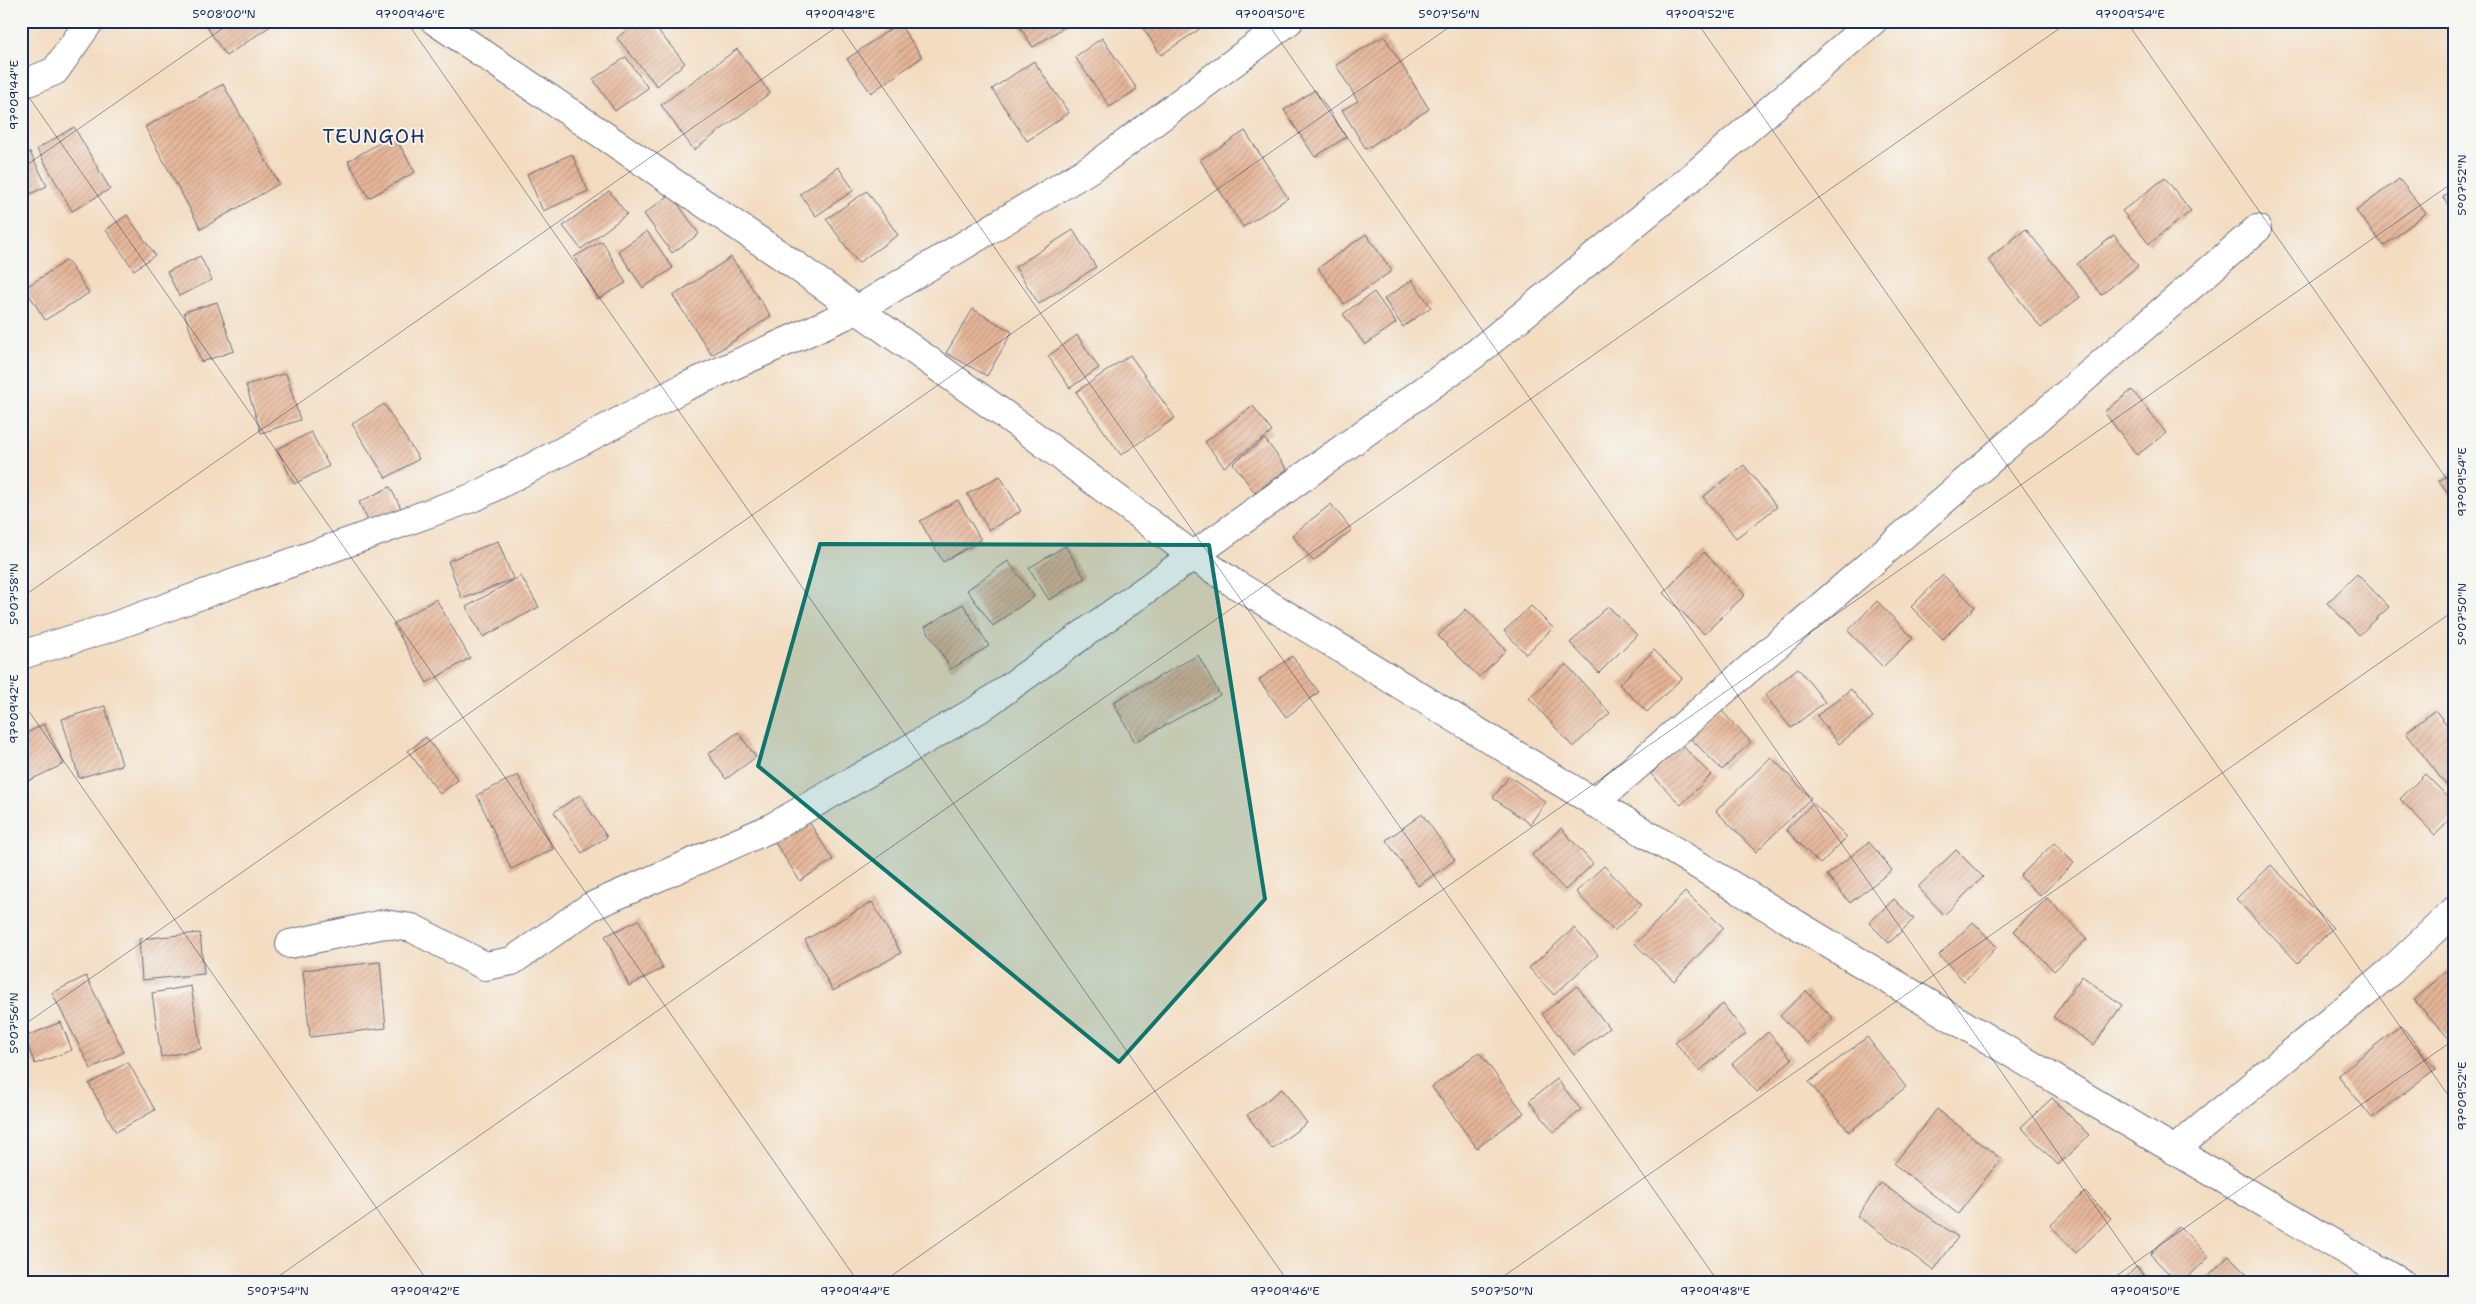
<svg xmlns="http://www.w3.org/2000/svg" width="2476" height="1304" font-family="'Shantell Sans',sans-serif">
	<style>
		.building { fill: url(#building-hatch) }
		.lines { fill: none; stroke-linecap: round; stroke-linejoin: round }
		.minor-casing { stroke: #676c80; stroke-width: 30 }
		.tertiary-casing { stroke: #676c80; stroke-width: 30 }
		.minor { stroke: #fff; stroke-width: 28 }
		.tertiary { stroke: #fff; stroke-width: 28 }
		.marked { fill: #0f766e; fill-opacity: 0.2; stroke: #0f766e; stroke-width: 4; stroke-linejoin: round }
		.ticks { fill: none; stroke: #1b2f5e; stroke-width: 1; stroke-opacity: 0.45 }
		.labels { text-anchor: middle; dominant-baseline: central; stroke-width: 4; stroke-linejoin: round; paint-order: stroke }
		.quarter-label { font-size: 20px; letter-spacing: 1px; fill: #1b2f5e; stroke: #f6f6f2 }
		.neatline { fill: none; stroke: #1b2f5e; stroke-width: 2 }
		.ticks-label { font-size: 12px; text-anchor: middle; fill: #1b2f5e }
	</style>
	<defs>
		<pattern id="building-hatch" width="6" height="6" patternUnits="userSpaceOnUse" patternTransform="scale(1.25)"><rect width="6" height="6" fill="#e6b596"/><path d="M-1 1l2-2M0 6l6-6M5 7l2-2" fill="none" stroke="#ba947e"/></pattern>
	</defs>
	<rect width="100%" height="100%" fill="#f6f6f2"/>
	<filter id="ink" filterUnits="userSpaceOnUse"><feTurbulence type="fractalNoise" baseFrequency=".02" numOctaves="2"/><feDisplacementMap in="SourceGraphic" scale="10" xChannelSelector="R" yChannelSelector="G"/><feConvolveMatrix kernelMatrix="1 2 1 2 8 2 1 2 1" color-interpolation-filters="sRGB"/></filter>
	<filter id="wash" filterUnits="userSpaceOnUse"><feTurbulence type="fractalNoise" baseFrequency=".0096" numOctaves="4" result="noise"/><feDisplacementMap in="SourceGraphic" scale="20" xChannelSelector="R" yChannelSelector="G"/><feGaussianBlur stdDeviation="1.12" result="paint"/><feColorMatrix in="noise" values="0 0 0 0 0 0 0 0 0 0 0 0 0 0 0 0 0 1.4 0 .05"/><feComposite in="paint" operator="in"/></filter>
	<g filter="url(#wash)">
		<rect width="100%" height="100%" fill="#f3dcc0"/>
		<g id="blocks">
			<path class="building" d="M203,21H278L226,56Z
				M637,21H650L685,63L657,86L617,38Z
				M1016,21H1067L1069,24L1033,47Z
				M1138,21H1196L1201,28L1161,55Z
				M899,23L922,57L871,93L847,59Z
				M1384,36L1429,109L1366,149L1342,110L1358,101L1336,65Z
				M1102,38L1137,89L1110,107L1075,57Z
				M737,49L770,93L694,150L661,105Z
				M626,57L648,88L615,111L593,79Z
				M1034,61L1069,113L1027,141L992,89Z
				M223,84L279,184L201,229L145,127Z
				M1315,90L1346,137L1315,157L1284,110Z
				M74,127L110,189L72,211L37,149Z
				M1245,131L1288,198L1243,227L1200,160Z
				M394,135L415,172L369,198L348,161Z
				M30,152L47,186L26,196L21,187V156Z
				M572,154L588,191L543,211L527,174Z
				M838,167L854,190L816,216L800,194Z
				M2165,178L2191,211L2149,244L2122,211Z
				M2399,179L2426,213L2384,246L2356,211Z
				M2455,188V213L2443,197Z
				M609,191L627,214L581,249L563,226Z
				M867,191L898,235L858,263L826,219Z
				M671,194L699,234L672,253L644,214Z
				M127,215L155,255L134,270L106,230Z
				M2026,229L2080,297L2041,328L1988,259Z
				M1073,230L1096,267L1039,304L1015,267Z
				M647,231L673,268L643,288L618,251Z
				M1366,234L1392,271L1344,304L1318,268Z
				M2114,235L2138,266L2101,295L2077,264Z
				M602,241L626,283L598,299L574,257Z
				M200,256L212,280L179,296L167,272Z
				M731,257L771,316L712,355L673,296Z
				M67,260L89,293L45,320L25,288Z
				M1412,280L1431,307L1403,327L1384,299Z
				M1374,292L1396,323L1365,345L1343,314Z
				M217,302L234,351L201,362L184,312Z
				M973,309L1012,332L987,376L946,353Z
				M1077,335L1099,368L1070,388L1048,356Z
				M1130,355L1175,418L1121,455L1076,392Z
				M286,373L300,420L261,433L246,385Z
				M2132,390L2166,433L2137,455L2104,412Z
				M384,404L419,459L386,478L352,424Z
				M1253,406L1272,432L1224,467L1205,442Z
				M311,432L329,466L294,484L277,449Z
				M1265,439L1287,469L1255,493L1233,463Z
				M1744,465L1777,507L1736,538L1703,497Z
				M2455,470V502L2439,481Z
				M1000,476L1021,511L989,530L967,494Z
				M390,487L401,508L369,523L359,502Z
				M958,500L981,540L943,562L920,521Z
				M1331,504L1352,530L1313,561L1292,535Z
				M498,541L513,579L462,599L448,561Z
				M1065,546L1085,578L1049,600L1029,568Z
				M1704,552L1745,595L1704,634L1663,593Z
				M1008,561L1034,596L993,626L967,590Z
				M2357,574L2389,607L2359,635L2327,603Z
				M1943,575L1975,607L1943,639L1911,607Z
				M521,576L539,607L483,637L466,607Z
				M436,599L470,658L427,683L393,624Z
				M1877,601L1913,638L1883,667L1848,631Z
				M963,604L989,646L951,669L925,627Z
				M1531,606L1553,628L1526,654L1504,631Z
				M1608,606L1637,635L1599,673L1570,643Z
				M1466,609L1506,650L1479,677L1438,636Z
				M1654,650L1682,678L1647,712L1619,684Z
				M1198,655L1220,695L1135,742L1113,702Z
				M1292,656L1319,692L1286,717L1259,680Z
				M1566,664L1610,713L1573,747L1529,698Z
				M1798,668L1825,702L1791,728L1765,695Z
				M1851,689L1873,717L1839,744L1817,716Z
				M105,706L122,765L79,778L62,719Z
				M1718,707L1751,742L1722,770L1688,736Z
				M2435,710L2455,735V786L2450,790L2406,733Z
				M44,724L64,764L28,781L21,768V736Z
				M738,732L756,757L726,779L708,754Z
				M426,737L458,780L440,794L408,751Z
				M1681,744L1711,775L1681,805L1651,774Z
				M1771,757L1811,798L1756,852L1716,811Z
				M2425,774L2455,804V815L2435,835L2400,799Z
				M518,775L553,849L511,869L477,795Z
				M1509,776L1546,802L1530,824L1493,798Z
				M580,795L607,837L582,853L554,812Z
				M1813,803L1847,837L1820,864L1786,830Z
				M1422,814L1455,860L1418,886L1386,840Z
				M808,820L833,860L800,881L774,841Z
				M1561,828L1593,864L1565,890L1532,855Z
				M1869,842L1892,870L1850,903L1827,875Z
				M2054,843L2074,863L2040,896L2020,876Z
				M1956,850L1983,877L1944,915L1918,887Z
				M2271,865L2333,928L2298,963L2236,899Z
				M1604,866L1642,905L1614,931L1576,892Z
				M1685,892L1724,928L1674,981L1635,944Z
				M2047,898L2087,939L2054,971L2014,931Z
				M1894,899L1914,919L1889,943L1869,923Z
				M872,902L901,953L833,991L805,940Z
				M639,920L663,968L629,986L605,936Z
				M1973,922L1997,947L1964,981L1939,955Z
				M1574,928L1598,955L1554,995L1529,968Z
				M200,933L204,974L142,980L139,939Z
				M380,962L386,1028L310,1037L303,970Z
				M2451,967L2455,971V1045L2414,1000Z
				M86,976L124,1052L91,1069L52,993Z
				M2082,976L2122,1005L2094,1045L2053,1017Z
				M191,986L201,1049L161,1057L152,993Z
				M1577,986L1609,1028L1574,1055L1542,1014Z
				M1806,991L1833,1018L1807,1044L1780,1016Z
				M1723,1004L1746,1034L1699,1071L1675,1042Z
				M61,1022L72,1050L35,1064L24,1037Z
				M2401,1025L2435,1069L2372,1118L2338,1075Z
				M1768,1032L1792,1059L1757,1092L1732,1064Z
				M1867,1037L1906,1087L1849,1132L1809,1082Z
				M21,1046L27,1072L21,1073Z
				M1479,1052L1524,1113L1477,1148L1432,1087Z
				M128,1062L155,1110L116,1132L89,1084Z
				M1557,1079L1581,1110L1554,1132L1529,1101Z
				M1282,1089L1307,1123L1272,1149L1247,1115Z
				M2052,1098L2089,1135L2058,1165L2021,1127Z
				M1937,1109L2001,1159L1958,1214L1894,1164Z
				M1881,1183L1958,1237L1934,1270L1857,1216Z
				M2085,1192L2111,1218L2076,1253L2050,1226Z
				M2179,1226L2209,1257L2182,1283H2178L2150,1254Z
				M2229,1256L2256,1283H2202Z
				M2137,1266L2153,1283H2121Z"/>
		</g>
	</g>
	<g filter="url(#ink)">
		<use href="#blocks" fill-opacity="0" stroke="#676c80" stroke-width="1"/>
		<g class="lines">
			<defs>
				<path id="minor" d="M21,85L55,71L90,21
					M21,655L112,627L477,496L685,387L857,310L1098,164L1289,21
					M1594,803L2257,229
					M290,944L384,924L412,928L485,966L512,961L590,907L771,828L979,709L1475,354L1692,177L1873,21
					M2174,1150L2391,971L2455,910"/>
				<path id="tertiary" d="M435,21L792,263L1033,435L1192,555L1232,582C1620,819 2008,1054 2401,1283"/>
			</defs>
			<use href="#minor" class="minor-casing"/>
			<use href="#tertiary" class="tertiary-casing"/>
			<use href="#minor" class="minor"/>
			<use href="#tertiary" class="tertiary"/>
		</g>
	</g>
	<path class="marked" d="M820,544L1209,545L1265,899L1119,1062L758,766Z"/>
	<path class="ticks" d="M406,21L1289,1283M836,21L1719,1283M1266,21L2149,1283M1696,21L2455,1105M2126,21L2455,491M21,86L859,1283M21,169L233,21M21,598L845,21M21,700L429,1283M21,1027L1458,21M269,1283L2070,21M881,1283L2455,181M1494,1283L2455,610M2106,1283L2455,1039"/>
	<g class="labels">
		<g class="quarter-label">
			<text x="374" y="136">TEUNGOH</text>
		</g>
	</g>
	<rect width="2476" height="1304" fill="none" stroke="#f6f6f2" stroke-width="55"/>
	<rect x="28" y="28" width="2420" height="1248" class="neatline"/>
	<g class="ticks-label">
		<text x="224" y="18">5°08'00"N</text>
		<text x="410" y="18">97°09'46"E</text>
		<text x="840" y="18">97°09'48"E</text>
		<text x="1270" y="18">97°09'50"E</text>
		<text x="1449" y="18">5°07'56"N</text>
		<text x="1700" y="18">97°09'52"E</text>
		<text x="2130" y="18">97°09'54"E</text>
		<text transform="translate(14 95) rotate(-90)" y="4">97°09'44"E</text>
		<text transform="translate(2462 185) rotate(-90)" y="4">5°07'52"N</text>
		<text transform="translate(2462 482) rotate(-90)" y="4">97°09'54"E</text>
		<text transform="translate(14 594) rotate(-90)" y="4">5°07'58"N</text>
		<text transform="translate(2462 614) rotate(-90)" y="4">5°07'50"N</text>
		<text transform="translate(14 709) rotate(-90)" y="4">97°09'42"E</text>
		<text transform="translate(14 1023) rotate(-90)" y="4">5°07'56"N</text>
		<text transform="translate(2462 1096) rotate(-90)" y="4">97°09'52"E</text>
		<text x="278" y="1295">5°07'54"N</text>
		<text x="425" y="1295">97°09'42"E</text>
		<text x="855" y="1295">97°09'44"E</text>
		<text x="1285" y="1295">97°09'46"E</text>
		<text x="1502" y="1295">5°07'50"N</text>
		<text x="1715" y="1295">97°09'48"E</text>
		<text x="2145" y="1295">97°09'50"E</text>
	</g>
</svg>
